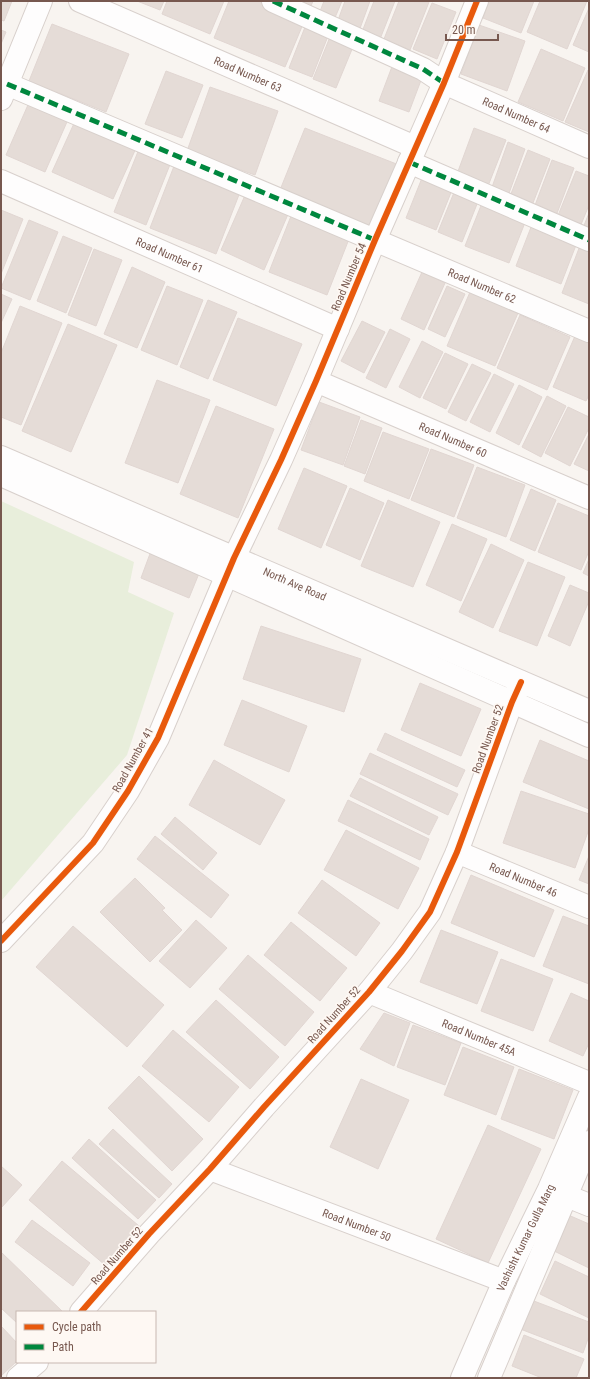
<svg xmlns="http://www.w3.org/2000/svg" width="590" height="1379" font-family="'Roboto Condensed',sans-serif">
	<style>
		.green { fill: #e8eedb }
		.building { fill: #e5dcd7; stroke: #e1d6d2 }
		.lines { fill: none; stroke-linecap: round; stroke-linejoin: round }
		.minor-casing { stroke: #d8d0cc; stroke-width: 24 }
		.minor { stroke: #fefdfd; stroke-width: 22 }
		.quiet { stroke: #00873e; stroke-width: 5; stroke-dasharray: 10 5; stroke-linecap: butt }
		.cycleway-casing { stroke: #fef8f3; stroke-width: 8 }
		.cycleway { stroke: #e8590c; stroke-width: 6 }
		.labels { text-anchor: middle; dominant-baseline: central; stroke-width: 3.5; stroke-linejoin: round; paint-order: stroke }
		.street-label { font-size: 11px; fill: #77584f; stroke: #fef8f3 }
	</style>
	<rect width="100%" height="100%" fill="#f8f4f0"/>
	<path class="green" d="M1,501L134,562L128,592L174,613L127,755L1,901Z"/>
	<path class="building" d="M1,1H12L4,21L1,20Z
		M137,1H164L160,10Z
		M167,1H224L210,34L162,14Z
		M229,1H268L306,17L285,67L214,38Z
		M283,1H313L309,11Z
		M324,1H342L334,20L319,14Z
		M345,1H370L359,31L337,23Z
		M374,1H395L380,39L362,32Z
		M399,1L429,2L410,50L384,39Z
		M489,1H534L521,33L483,18Z
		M540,1H587L567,49L527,32Z
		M432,3L456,12L437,59L413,49Z
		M589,8V52L573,45Z
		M307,22L330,31L312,77L289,68Z
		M52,24L129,54L106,112L29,81Z
		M479,25L525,41L507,91L461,74Z
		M1,30L6,32L1,44Z
		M332,32L355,42L336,88L313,79Z
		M541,49L585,68L563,121L518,102Z
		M393,64L423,75L409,112L379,101Z
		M588,70H589V132L565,122Z
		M166,71L203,85L182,138L145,124Z
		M210,87L278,111L255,175L187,151Z
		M31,98L70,115L45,172L6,155Z
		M76,119L137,146L113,199L52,172Z
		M305,128L399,165L372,233L278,195Z
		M474,128L506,140L488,186L457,174Z
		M508,142L525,149L508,196L491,190Z
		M139,149L171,162L146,225L114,212Z
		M528,150L550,159L531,208L509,199Z
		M552,160L574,168L556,216L534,208Z
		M176,161L242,187L216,254L150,228Z
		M576,171L589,176V205L580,227L557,218Z
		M424,173L454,185L436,230L406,218Z
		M455,190L479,199L462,242L438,232Z
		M246,193L289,212L264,270L221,250Z
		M484,198L528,215L509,263L465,246Z
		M1,210L23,219L1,274Z
		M589,213V230L583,228Z
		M291,216L349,239L327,295L269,272Z
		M29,220L58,232L30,300L1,288Z
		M533,222L578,240L561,284L516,266Z
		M63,236L92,248L66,313L37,301Z
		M581,243L589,246V304L562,293Z
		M94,249L122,260L96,326L68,315Z
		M132,267L165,282L137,348L104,334Z
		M422,272L445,283L424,330L401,319Z
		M167,286L203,300L177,365L141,350Z
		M447,286L465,294L445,337L428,329Z
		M470,292L518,313L495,366L447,346Z
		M1,294L12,299L1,323Z
		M208,300L237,312L208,379L180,367Z
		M20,306L62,323L21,425L1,417V353Z
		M520,315L570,337L547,390L497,368Z
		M238,318L302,344L276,406L213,380Z
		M362,321L385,332L364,373L341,361Z
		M68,324L117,345L71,452L22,431Z
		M390,329L410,339L386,388L366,378Z
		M575,336L589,342V395L586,401L553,387Z
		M422,341L443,352L420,398L399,387Z
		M445,353L468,364L446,409L423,398Z
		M472,364L491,373L466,421L448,412Z
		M494,374L514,384L490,432L470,422Z
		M157,380L210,400L178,483L125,463Z
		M519,385L542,397L519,445L496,433Z
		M547,396L566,406L541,457L522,447Z
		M319,402L360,417L343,465L301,450Z
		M216,406L274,429L238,518L180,494Z
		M568,407L589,417V428L570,466L545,453Z
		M361,420L382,428L365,474L344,466Z
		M383,432L429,449L409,499L364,481Z
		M589,434V471L574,464Z
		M431,449L474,465L454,517L411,500Z
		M477,467L525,485L506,537L457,518Z
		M304,468L347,486L321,548L278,529Z
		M350,488L384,503L360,560L326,545Z
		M531,489L556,500L535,551L510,540Z
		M388,500L440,522L413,587L361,566Z
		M558,503L589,516V551L581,570L538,552Z
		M452,524L487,539L461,601L426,585Z
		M491,544L524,560L493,628L459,612Z
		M151,551L200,571L189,598L141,578Z
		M589,559V576L583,573Z
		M528,562L565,577L537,646L499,631Z
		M570,585L589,593V601L570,646L548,636Z
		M261,626L361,659L344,712L243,679Z
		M420,683L481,709L461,756L401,730Z
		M242,700L307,726L289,772L224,745Z
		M385,733L465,770L457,787L377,750Z
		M540,740L589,761V809L523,782Z
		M370,753L458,794L448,815L360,774Z
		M214,760L285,800L260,845L189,805Z
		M360,778L438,817L429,835L350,796Z
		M521,791L589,814V829L575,868L503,843Z
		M348,800L429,839L420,860L338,821Z
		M175,817L217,853L203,870L161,834Z
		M346,830L419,868L398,909L324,870Z
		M155,836L229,895L211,918L137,859Z
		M589,856V884L579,880Z
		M471,875L554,910L534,957L451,923Z
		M135,878L165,908L162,910L182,930L150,962L100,912Z
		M322,880L380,923L356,956L298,913Z
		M563,916L589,926V984L543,966Z
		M196,920L227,948L190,988L159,961Z
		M291,922L347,968L320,1001L264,955Z
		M73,926L164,1005L127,1047L36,967Z
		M441,930L498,952L477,1004L420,982Z
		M248,955L314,1012L285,1046L219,989Z
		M501,959L553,979L533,1031L481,1011Z
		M571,993L589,1001V1043L583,1056L549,1041Z
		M216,1000L279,1057L250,1089L186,1032Z
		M384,1013L410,1023L394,1066L360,1049Z
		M413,1025L461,1043L445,1085L397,1067Z
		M173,1030L239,1087L209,1122L142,1066Z
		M463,1047L514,1067L496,1115L444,1095Z
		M519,1069L573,1090L554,1139L501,1119Z
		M139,1076L203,1139L172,1171L108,1108Z
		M361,1079L409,1100L378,1169L330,1147Z
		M488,1125L541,1149L488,1263L436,1239Z
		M113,1129L172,1184L159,1198L99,1144Z
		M89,1139L156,1200L138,1219L72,1158Z
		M62,1161L145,1231L112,1271L29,1200Z
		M1,1166L22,1185L1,1208Z
		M566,1214L589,1224V1268L550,1249Z
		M32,1220L90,1263L73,1286L15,1242Z
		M1,1252L63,1312H17V1323L1,1308Z
		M555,1261L589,1277V1318L540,1294Z
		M526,1298L589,1322V1336L583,1353L515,1327Z
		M1,1326L17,1343V1361L1,1376Z
		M524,1335L584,1359L576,1378H542L512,1366Z"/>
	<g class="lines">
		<defs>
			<g id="minor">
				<path id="s1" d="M80,1L415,147"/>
				<path id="s2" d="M273,1L423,69L444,83L589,147"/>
				<path id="s3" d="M7,84L589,331"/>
				<path d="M1,99L41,1"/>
				<path d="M409,162L589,240"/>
				<path id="s4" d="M1,181L338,329"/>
				<path id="s5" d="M316,381L589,498"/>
				<path id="s6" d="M1,457L589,711"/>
				<path d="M1,475L589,736"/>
				<path id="s7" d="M457,852L589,907"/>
				<path d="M1,941L93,843L128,791L158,738L234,558L281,460L316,381L375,240L444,83L477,1"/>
				<path id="s8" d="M369,992L589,1083"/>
				<path id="s9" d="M210,1169L504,1281"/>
				<path d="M552,1190L589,1205"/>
				<path d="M81,1312L149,1234L210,1169L264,1107L369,992L402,951L430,912L457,852L512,702L521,682"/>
				<path d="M18,1378L37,1362"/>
				<path id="s10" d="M462,1378L504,1281L549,1189L589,1097"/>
				<path d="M489,1378L589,1142"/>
			</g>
		</defs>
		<use href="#minor" class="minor-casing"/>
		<use href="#minor" class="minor"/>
		<path class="quiet" d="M273,1L423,69L444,83
			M7,84L375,240
			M409,162L589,240"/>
		<defs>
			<path id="cycleway" d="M1,941L93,843L128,791L158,738L234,558L281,460L316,381L375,240L444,83L477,1
				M81,1312L149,1234L210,1169L264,1107L369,992L402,951L430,912L457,852L512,702L521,682"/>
		</defs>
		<use href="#cycleway" class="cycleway-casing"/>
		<use href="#cycleway" class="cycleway"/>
	</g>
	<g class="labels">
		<g class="street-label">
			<text stroke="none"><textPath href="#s1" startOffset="183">Road Number 63</textPath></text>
			<text stroke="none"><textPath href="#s2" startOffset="269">Road Number 64</textPath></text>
			<text stroke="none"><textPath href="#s4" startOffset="184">Road Number 61</textPath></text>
			<text transform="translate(349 277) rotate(-67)">Road Number 54</text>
			<text stroke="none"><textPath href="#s3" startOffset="516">Road Number 62</textPath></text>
			<text stroke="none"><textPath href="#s5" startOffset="149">Road Number 60</textPath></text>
			<text stroke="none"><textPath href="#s6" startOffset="320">North Ave Road</textPath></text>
			<text transform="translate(488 739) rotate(-70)">Road Number 52</text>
			<text transform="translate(133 760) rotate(-61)">Road Number 41</text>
			<text stroke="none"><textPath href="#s7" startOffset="72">Road Number 46</textPath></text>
			<text transform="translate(334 1015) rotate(-48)">Road Number 52</text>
			<text stroke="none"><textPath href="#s8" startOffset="119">Road Number 45A</textPath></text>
			<text stroke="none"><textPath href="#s9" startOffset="157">Road Number 50</textPath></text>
			<text stroke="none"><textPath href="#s10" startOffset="154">Vashisht Kumar Gulla Marg</textPath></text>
			<text transform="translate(117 1256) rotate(-49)">Road Number 52</text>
		</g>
	</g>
	<rect width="590" height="1379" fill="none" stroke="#77584f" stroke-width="4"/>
	<rect x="16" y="1311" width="140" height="52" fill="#fef8f3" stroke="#c8b8b1"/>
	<rect x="24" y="1324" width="20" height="6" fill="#e8590c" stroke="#c8b8b1"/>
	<text x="52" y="1331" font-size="12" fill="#77584f">Cycle path</text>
	<rect x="24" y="1344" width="20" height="6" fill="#00873e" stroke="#c8b8b1"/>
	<text x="52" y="1351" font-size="12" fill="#77584f">Path</text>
	<path d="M446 34v6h52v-6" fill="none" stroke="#77584f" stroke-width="2"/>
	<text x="452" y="34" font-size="12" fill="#77584f" stroke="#fef8f3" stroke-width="3" paint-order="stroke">20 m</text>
</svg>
